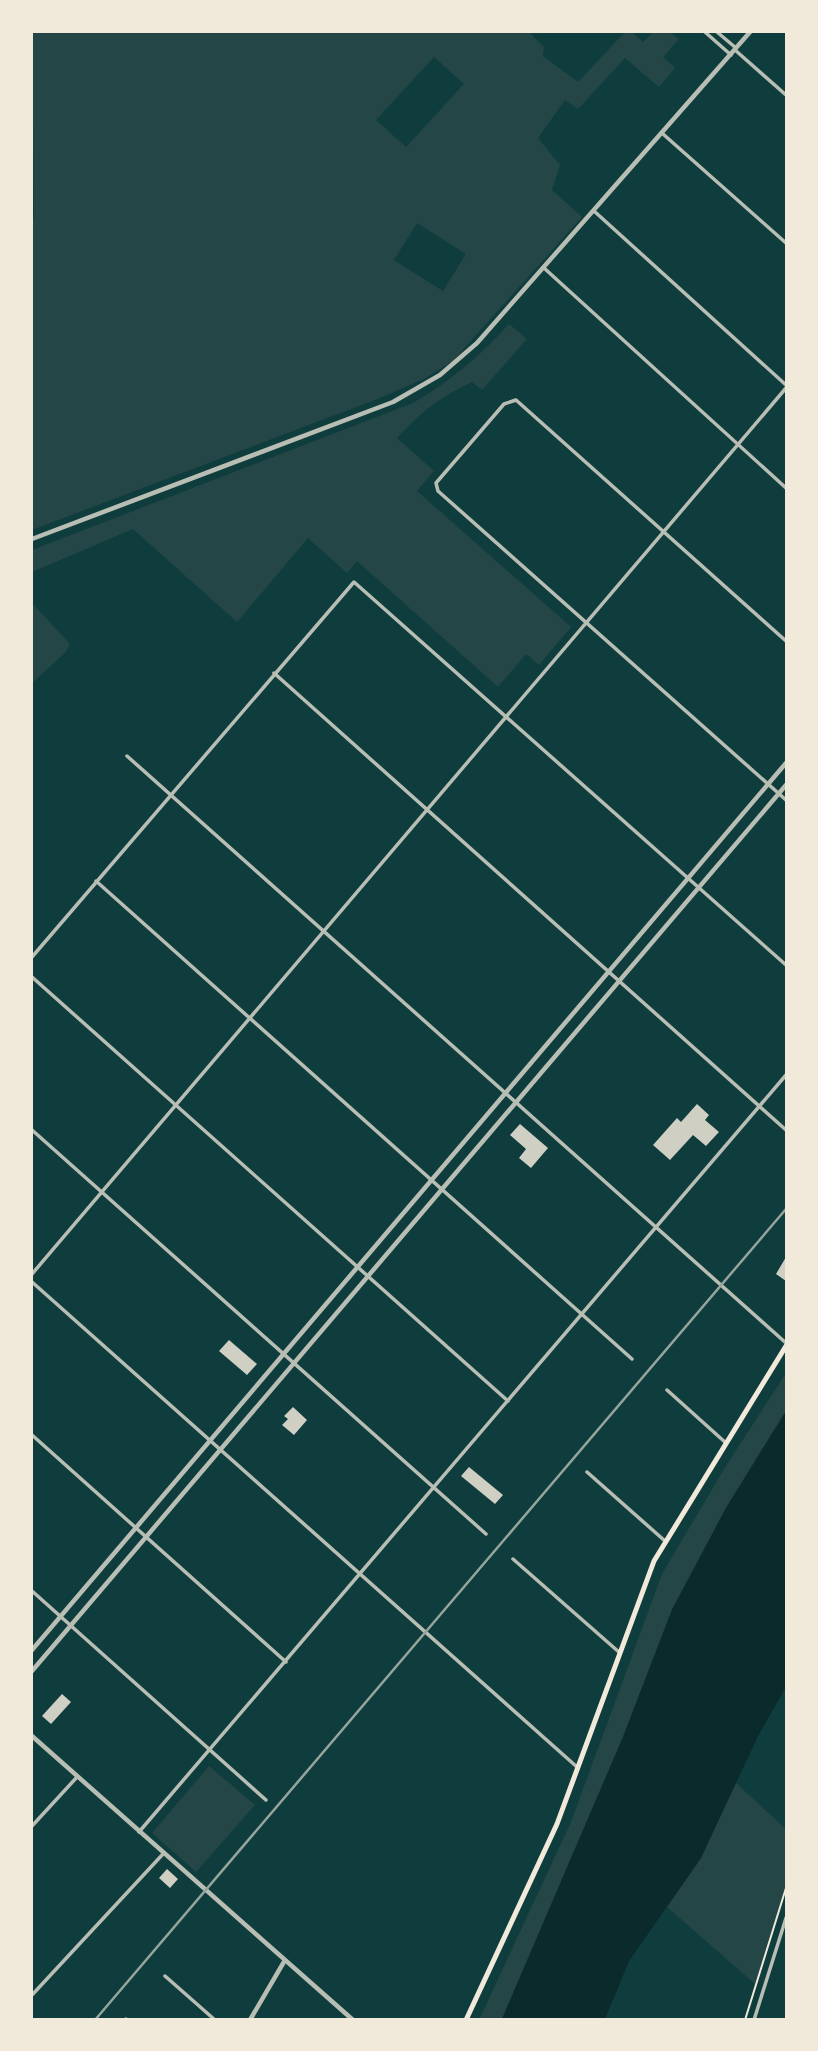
<svg xmlns="http://www.w3.org/2000/svg" width="818" height="2051" font-family="Jost,sans-serif">
	<style>
		.green { fill: #244646; fill-rule: evenodd }
		.water { fill: #0a2a2b }
		.building { fill: #cfcfc3 }
		.lines { fill: none; stroke-linecap: round; stroke-linejoin: round }
		.path { stroke: #f1e9da; stroke-width: 2 }
		.minor { stroke: #b8beb3; stroke-width: 3.5 }
		.tertiary { stroke: #b8beb3; stroke-width: 4.5 }
		.primary { stroke: #f1e9da; stroke-width: 5 }
		.rail { stroke: #97a49c; stroke-width: 2.5 }
	</style>
	<rect width="100%" height="100%" fill="#0f3d3e"/>
	<path class="green" d="M32,32H529L544,47L543,56L578,82L625,32H632L643,42L653,32H670L679,39L663,57L675,68L659,87L625,58L578,109L565,100L538,138L560,165L552,190L582,217L453,361L422,380L375,400L32,530V220L34,217ZM434,57L464,84L406,147L376,120ZM417,223L466,254L443,291L394,260Z
		M509,324L527,339L482,390L472,382C441,396 420,413 397,438L434,471L417,491L571,627L539,665L526,654L498,687L357,561L347,573L308,538L237,622L133,529L32,572V550L413,403C451,381 480,356 509,324Z
		M32,603L70,644L66,652L32,683Z
		M786,1373V1411L726,1508L672,1609L623,1737L502,2019L479,2020L571,1822L662,1574L724,1469Z
		M209,1766L255,1805L196,1872L152,1833Z
		M735,1782L786,1829V1884L755,1984L667,1907L701,1858Z"/>
	<path class="water" d="M786,1411V1687L758,1736L701,1858L629,1961L605,2019H502L623,1737L672,1610L726,1508Z"/>
	<path class="building" d="M697,1104L709,1115L705,1120L719,1132L706,1146L693,1135L670,1160L653,1145L677,1118L681,1122Z
		M520,1124L548,1148L531,1168L519,1158L526,1149L510,1135Z
		M786,1257V1281L776,1274Z
		M229,1340L257,1364L247,1375L219,1351Z
		M293,1407L307,1420L294,1435L282,1425L288,1419L284,1416Z
		M469,1467L503,1495L495,1504L461,1476Z
		M62,1694L71,1702L51,1724L42,1716Z
		M167,1869L178,1879L170,1888L159,1878Z"/>
	<g class="lines">
		<path class="path" d="M745,2020L786,1888"/>
		<path class="minor" d="M705,32L731,55
			M717,32L736,48
			M735,50L786,95
			M663,134L786,243
			M594,211L786,385
			M544,268L786,488
			M786,641L516,400L504,404L436,483L438,491L786,800
			M274,673L786,1130
			M127,756L786,1343
			M96,881L632,1359
			M32,957L354,582L786,965
			M32,977L508,1401
			M32,1130L486,1534
			M32,1274L786,388
			M32,1282L577,1767
			M667,1390L726,1443
			M32,1435L286,1662
			M587,1472L665,1541
			M513,1559L620,1653
			M32,1591L266,1800
			M32,1826L77,1777
			M139,1832L786,1075
			M165,1976L215,2020
			M32,1995L163,1854
			M126,2019L127,2020
			M754,2020L786,1918"/>
		<path class="tertiary" d="M32,539L393,402L440,375L477,343L750,32
			M32,1650L786,763
			M32,1671L786,785
			M32,1736L353,2020
			M250,2020L285,1960"/>
		<path class="primary" d="M466,2020L557,1824L654,1561L786,1346"/>
		<path class="rail" d="M95,2020L786,1209"/>
	</g>
	<rect width="818" height="2051" fill="none" stroke="#f1e9da" stroke-width="66"/>
</svg>
